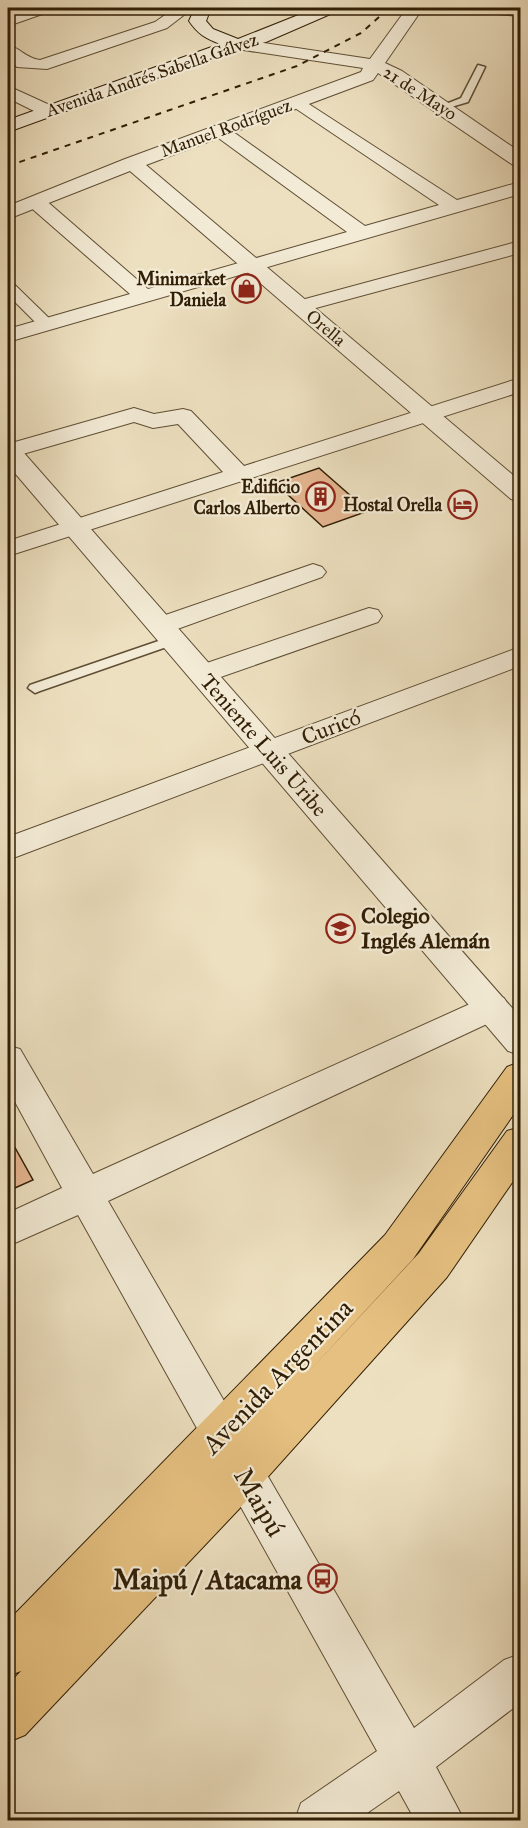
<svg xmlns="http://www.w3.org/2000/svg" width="528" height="1828" font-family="'IM FELL Great Primer',serif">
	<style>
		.building { fill: #e5b690; stroke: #301e05; stroke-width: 1.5 }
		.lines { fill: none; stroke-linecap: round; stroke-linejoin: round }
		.service-casing { stroke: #5f4e34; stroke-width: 3 }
		.pedestrian-casing { stroke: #5f4e34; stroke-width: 2 }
		.minor-casing { stroke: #5f4e34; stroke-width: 2 }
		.tertiary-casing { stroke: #5f4e34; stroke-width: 2 }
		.secondary-casing { stroke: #301e05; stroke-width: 2 }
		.primary-casing { stroke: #301e05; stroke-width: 2 }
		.service { fill: #f3ebd6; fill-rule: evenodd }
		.pedestrian { fill: #f3ebd6; fill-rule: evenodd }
		.minor { fill: #f3ebd6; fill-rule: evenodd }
		.tertiary { fill: #f3ebd6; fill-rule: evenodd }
		.secondary { fill: #f3ebd6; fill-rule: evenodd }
		.primary { fill: #e6c080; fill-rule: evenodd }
		.rail { stroke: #301e05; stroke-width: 2; stroke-dasharray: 6 6; stroke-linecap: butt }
		.labels { text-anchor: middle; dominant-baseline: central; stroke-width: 4.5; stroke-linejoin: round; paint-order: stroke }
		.far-street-label { font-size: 18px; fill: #301e05; stroke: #f3ebd6 }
		.far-poi-label { font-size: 18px; font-weight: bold; fill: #301e05; stroke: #f3ebd6; text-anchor: end }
		.street-label { font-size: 22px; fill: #301e05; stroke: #f3ebd6 }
		.poi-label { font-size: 22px; font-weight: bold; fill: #301e05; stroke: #f3ebd6; text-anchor: start }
		.near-street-label { font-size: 27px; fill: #301e05; stroke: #f3ebd6 }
		.near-poi-label { font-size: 27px; font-weight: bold; fill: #301e05; stroke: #f3ebd6; text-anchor: end }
	</style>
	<rect width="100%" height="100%" fill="#ede0c0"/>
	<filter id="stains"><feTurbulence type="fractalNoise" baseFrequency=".00333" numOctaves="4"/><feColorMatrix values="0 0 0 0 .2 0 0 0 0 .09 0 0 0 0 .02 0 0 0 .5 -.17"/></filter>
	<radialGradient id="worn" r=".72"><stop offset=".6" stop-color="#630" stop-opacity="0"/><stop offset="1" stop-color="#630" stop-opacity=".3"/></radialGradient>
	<path class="building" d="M319,468L368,511L323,527L275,483Z
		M8,1135L33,1180L8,1191Z"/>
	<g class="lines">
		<defs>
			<path id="service" d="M478,65L485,67L468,102L441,110V106L461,98Z
				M173,636L178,637V643L40,691L35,693L28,688L30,685Z"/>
			<path id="pedestrian" d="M8,282L14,284L53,322L55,325L53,328H41L8,295Z"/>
			<path id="minor" d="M31,8H53L51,11L8,26V16Z
				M175,8H193L167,28L47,69L17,67L8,58V45C20,48 26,58 40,60L155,22Z
				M478,8H520V16L486,13Z
				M8,86L54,107L57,111L54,115H42L8,98Z
				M298,97L457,200L520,182V194L8,342V329L130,294L29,206L26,202L29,198H43L148,289L347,232L213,134L210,130L213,126H225L365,226L439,205L292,106L289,102Z
				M520,241V253L301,312L294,310L290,306L294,302Z
				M520,378V392L8,556V541L223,472L178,424L153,428L134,422L9,458L8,444L134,408L154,414L183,409L191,411L244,466Z
				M313,564L322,567L326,572L322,577L169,632L160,634L151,632L147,626L151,620Z
				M369,608L378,610L382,616L378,622L212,680L202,683L192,680L188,674L192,668Z
				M520,647V666L8,860V837Z
				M492,994L504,998L509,1007L504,1016L108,1201L414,1728L504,1660L520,1654V1703L436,1767L464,1820H415L399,1791L357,1820H295L301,1803L377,1751L78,1215L8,1246V1213L62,1188L8,1089V1046L20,1049L93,1174Z"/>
			<path id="tertiary" d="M407,8H423L385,63L402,71L520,152V167L513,165L378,73L373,80L146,165L520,481V502L511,499L130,171L8,219V206L125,159L361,72L363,68L237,49L228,44L231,40L237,39L370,59Z
				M8,443L17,445L520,1017V1055L508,1051L8,465Z"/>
			<path id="secondary" d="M195,8H211L206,21L213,29L238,39L316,8H337L335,12L266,42L223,54L8,132V120L220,44C205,38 198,34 189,21Z"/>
			<path id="primary" d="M520,1062V1105L413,1259L300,1381L419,1253L507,1131L520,1127V1171L447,1277L239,1509L25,1735L8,1742V1685L21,1671L8,1676V1621L385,1235L507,1067Z"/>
		</defs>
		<use href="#service" class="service-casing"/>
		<use href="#pedestrian" class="pedestrian-casing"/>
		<use href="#minor" class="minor-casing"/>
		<use href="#tertiary" class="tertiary-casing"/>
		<use href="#secondary" class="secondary-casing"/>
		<use href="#primary" class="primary-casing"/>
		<use href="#service" class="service"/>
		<use href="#pedestrian" class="pedestrian"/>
		<use href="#minor" class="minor"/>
		<use href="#tertiary" class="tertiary"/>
		<use href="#secondary" class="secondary"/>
		<use href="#primary" class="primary"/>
		<path class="rail" d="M8,166L297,66L361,33L389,8"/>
	</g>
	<defs>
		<symbol id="shop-ring" viewBox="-11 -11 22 22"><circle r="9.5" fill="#f3ebd6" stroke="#8f2418" stroke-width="1.5"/><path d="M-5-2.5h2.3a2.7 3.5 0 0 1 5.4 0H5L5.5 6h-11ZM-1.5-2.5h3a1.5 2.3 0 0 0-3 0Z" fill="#8f2418"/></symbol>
		<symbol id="building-ring" viewBox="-11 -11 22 22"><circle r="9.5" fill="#f3ebd6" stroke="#8f2418" stroke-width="1.5"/><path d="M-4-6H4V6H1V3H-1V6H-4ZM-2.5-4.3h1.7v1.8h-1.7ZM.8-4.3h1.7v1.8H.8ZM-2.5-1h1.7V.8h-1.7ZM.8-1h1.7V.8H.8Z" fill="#8f2418"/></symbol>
		<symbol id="hotel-ring" viewBox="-11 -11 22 22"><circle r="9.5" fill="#f3ebd6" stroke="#8f2418" stroke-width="1.5"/><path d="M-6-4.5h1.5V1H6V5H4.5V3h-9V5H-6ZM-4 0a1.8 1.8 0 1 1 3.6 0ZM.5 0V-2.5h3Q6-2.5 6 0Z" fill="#8f2418"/></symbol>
		<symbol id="school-ring" viewBox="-11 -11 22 22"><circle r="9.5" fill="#f3ebd6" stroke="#8f2418" stroke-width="1.5"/><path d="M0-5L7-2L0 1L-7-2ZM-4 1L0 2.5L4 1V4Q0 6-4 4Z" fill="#8f2418"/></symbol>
		<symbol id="bus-ring" viewBox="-11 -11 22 22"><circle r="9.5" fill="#f3ebd6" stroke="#8f2418" stroke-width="1.5"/><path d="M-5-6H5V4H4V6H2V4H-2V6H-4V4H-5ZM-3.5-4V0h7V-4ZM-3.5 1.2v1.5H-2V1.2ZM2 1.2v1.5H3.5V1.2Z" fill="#8f2418"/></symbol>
	</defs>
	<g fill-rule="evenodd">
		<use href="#shop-ring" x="230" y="272" width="33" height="33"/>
		<use href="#building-ring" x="304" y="480" width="33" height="33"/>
		<use href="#hotel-ring" x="446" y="488" width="33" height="33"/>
		<use href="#school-ring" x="324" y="912" width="33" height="33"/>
		<use href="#bus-ring" x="306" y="1562" width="33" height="33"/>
	</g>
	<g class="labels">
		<g class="far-street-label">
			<text transform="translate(152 75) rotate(-19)">Avenida Andrés Sabella Gálvez</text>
			<text transform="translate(420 93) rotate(33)">21 de Mayo</text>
			<text transform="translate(226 128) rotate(-20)">Manuel Rodríguez</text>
			<text transform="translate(326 328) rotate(40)">Orella</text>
		</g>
		<g class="far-poi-label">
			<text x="226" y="279">Minimarket<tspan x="226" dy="21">Daniela</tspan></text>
			<text x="300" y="487">Edificio<tspan x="300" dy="21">Carlos Alberto</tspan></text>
			<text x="442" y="505">Hostal Orella</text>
		</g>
		<g class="street-label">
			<text transform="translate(331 727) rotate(-21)">Curicó</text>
			<text transform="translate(264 745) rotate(49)">Teniente Luis Uribe</text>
		</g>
		<g class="poi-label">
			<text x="361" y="915">Colegio<tspan x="361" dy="25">Inglés Alemán</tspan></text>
		</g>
		<g class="near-street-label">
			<text transform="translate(277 1376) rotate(-46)">Avenida Argentina</text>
			<text transform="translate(260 1502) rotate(60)">Maipú</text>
		</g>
		<g class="near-poi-label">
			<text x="302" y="1579">Maipú / Atacama</text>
		</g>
	</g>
	<rect width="528" height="1828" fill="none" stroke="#ede0c0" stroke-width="30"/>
	<rect x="9" y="9" width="510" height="1810" fill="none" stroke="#301e05" stroke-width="3"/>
	<rect x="15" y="15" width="498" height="1798" fill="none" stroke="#301e05" stroke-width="1.5"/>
	<rect width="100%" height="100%" filter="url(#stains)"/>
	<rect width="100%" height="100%" fill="url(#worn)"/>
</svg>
